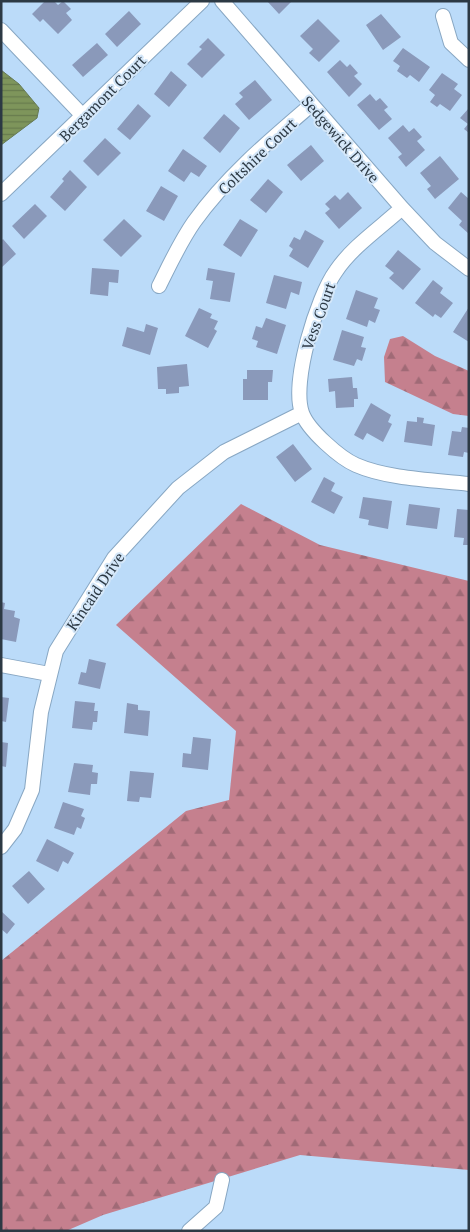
<svg xmlns="http://www.w3.org/2000/svg" width="470" height="1232" font-family="'PT Serif',serif">
	<style>
		.forest { fill: url(#forest-firs) }
		.water { fill: url(#water-rules); stroke: #657954 }
		.building { fill: #8a99ba }
		.lines { fill: none; stroke-linecap: round; stroke-linejoin: round }
		.minor-casing { stroke: #88a7c3; stroke-width: 16 }
		.minor { stroke: #fff; stroke-width: 14 }
		.labels { text-anchor: middle; dominant-baseline: central; stroke-width: 4; stroke-linejoin: round; paint-order: stroke }
		.street-label { font-size: 15px; fill: #2c3944; stroke: #d4e7f9 }
	</style>
	<defs>
		<pattern id="forest-firs" width="22" height="20" patternUnits="userSpaceOnUse" patternTransform="scale(1.25)"><rect width="22" height="20" fill="#c5808e"/><path d="M5 1l3.5 6h-7zM16 11l3.5 6h-7z" fill="#a06a76"/></pattern>
		<pattern id="water-rules" width="6" height="5" patternUnits="userSpaceOnUse" patternTransform="scale(1.25)"><rect width="6" height="5" fill="#7e955b"/><path d="M0 2.5h6" fill="none" stroke="#677b4d"/></pattern>
	</defs>
	<rect width="100%" height="100%" fill="#bbdbf9"/>
	<path class="forest" d="M403,336L435,356L469,371V416L453,414L385,382L384,357L390,339Z
		M241,504L320,545L469,581V1170L300,1155L103,1215L66,1231H1V961L186,811L229,800L236,731L116,625Z"/>
	<path class="water" d="M1,70L19,84L39,108L37,118L1,145Z"/>
	<path class="building" d="M45,1H54L58,5L63,1L71,9L66,13L72,20L58,34L43,19L40,22L32,14Z
		M267,1H292L279,14Z
		M129,11L141,24L117,47L105,34Z
		M381,14L401,37L383,50L366,25Z
		M318,19L340,41L319,62L309,53L313,49L300,36Z
		M208,38L225,55L202,78L187,64L202,49L199,47Z
		M97,43L108,55L83,77L72,65Z
		M403,48L430,67L419,82L410,75L407,78L397,71L400,66L393,61Z
		M340,60L347,67L350,64L358,73L354,76L362,84L349,97L327,72Z
		M171,71L187,85L169,107L154,94Z
		M442,73L458,84L454,89L462,95L450,111L440,104L437,107L430,102L435,95L429,90Z
		M255,80L272,100L249,120L235,104L243,97L239,93Z
		M370,94L376,101L380,98L388,107L384,110L392,119L379,130L357,105Z
		M138,104L151,116L130,140L117,129Z
		M469,108V133L464,129L468,124L460,118Z
		M224,114L240,128L220,153L203,138Z
		M403,125L409,132L414,128L422,137L417,141L425,150L406,167L398,157L402,154L388,138Z
		M105,138L121,153L98,176L83,161Z
		M311,145L324,161L301,181L287,165Z
		M183,149L207,166L199,177L191,172L184,182L168,171Z
		M440,156L459,179L435,199L427,189L431,186L420,173Z
		M70,170L87,187L65,211L50,197L64,181L62,179Z
		M268,179L283,192L266,213L250,200Z
		M161,186L178,196L164,221L146,211Z
		M348,192L362,208L339,229L325,213L330,209L325,204L335,195L340,200Z
		M461,192L469,199V234L459,225L462,221L448,208Z
		M35,204L47,216L24,239L12,226Z
		M124,219L142,236L121,257L103,240Z
		M240,219L258,230L241,257L223,245Z
		M305,230L324,241L308,268L289,256L293,249L289,246L294,237L300,240Z
		M3,239L16,254L1,268V241Z
		M398,250L421,269L403,290L389,278L394,273L385,266Z
		M92,268L119,270L118,283L109,282L108,296L90,294Z
		M208,268L235,273L230,302L210,299L213,281L206,280Z
		M274,275L302,282L299,295L291,292L286,309L266,303Z
		M433,280L443,288L440,293L453,303L441,318L435,314L433,317L415,303Z
		M356,290L378,298L374,308L380,310L375,323L369,320L367,327L346,319Z
		M469,307V342L453,332Z
		M199,308L212,314L210,318L218,321L214,329L217,331L208,348L185,336Z
		M266,318L286,325L277,354L256,347L258,341L252,339L256,326L262,328Z
		M146,324L158,328L150,355L122,346L127,327L144,332Z
		M342,330L364,337L361,347L366,348L362,361L357,359L354,366L333,360Z
		M187,364L189,386L179,387V393L166,394V389H158L157,367Z
		M247,370H273L272,382H268V400H243V379H247Z
		M352,377L353,388H357L358,399H354V407L336,408L335,391L329,392L328,379Z
		M371,403L391,415L388,422L392,424L383,442L367,433L363,440L354,435Z
		M417,417L424,418L423,423L435,425L432,446L404,442L407,421L417,422Z
		M462,427L469,428V453L464,452L463,457L448,455L452,431L461,432Z
		M293,444L312,469L295,482L276,457Z
		M324,477L335,483L331,491L343,497L334,514L311,502Z
		M363,497L392,501L388,529L368,525L369,520L359,518Z
		M409,504L440,508L437,529L406,525Z
		M457,509L469,510V545H463L464,538L454,537Z
		M1,602L5,603L4,609L15,611L14,617L20,619L16,642L1,639Z
		M89,659L106,663L100,689L78,684L81,672L86,673Z
		M1,697L9,698L6,722L1,721Z
		M75,701L95,703L94,711H98L97,722H93L92,730L72,728Z
		M127,703L138,705V710L150,711L148,736L124,733Z
		M193,737L211,739L208,770L182,767L183,753L191,754Z
		M1,742L8,743L6,767L1,766Z
		M74,763L93,765L92,772L98,773L97,784H91L90,795L68,792Z
		M130,771L154,773L151,798L140,797L139,802L127,801Z
		M63,802L84,809L81,816L85,818L81,829L77,827L74,835L54,828Z
		M47,839L74,853L68,864L63,861L58,872L36,861Z
		M29,871L45,889L28,904L12,886Z
		M1,911L15,924L7,934L1,929Z"/>
	<g class="lines">
		<defs>
			<path id="minor" d="M222,1L402,208L435,243L469,269
				M443,16L451,43L469,60
				M1,30L83,116
				M1,194L202,1
				M402,208C380,228 352,247 336,271C317,297 291,382 302,413C308,430 340,458 356,465C388,479 434,480 469,484
				M159,286C170,264 180,242 194,222C226,177 269,141 311,105
				M1,665L49,674
				M1,847L15,829L32,790L41,712L56,651L114,558L178,488L224,452L302,413
				M189,1231L216,1207L222,1180"/>
		</defs>
		<use href="#minor" class="minor-casing"/>
		<use href="#minor" class="minor"/>
	</g>
	<g class="labels">
		<g class="street-label">
			<text transform="translate(102 98) rotate(-45)">Bergamont Court</text>
			<text transform="translate(341 139) rotate(49)">Sedgewick Drive</text>
			<text transform="translate(257 156) rotate(-44)">Coltshire Court</text>
			<text transform="translate(318 316) rotate(-70)">Vess Court</text>
			<text transform="translate(95 591) rotate(-56)">Kincaid Drive</text>
		</g>
	</g>
	<rect width="470" height="1232" fill="none" stroke="#2c3944" stroke-width="5"/>
</svg>
